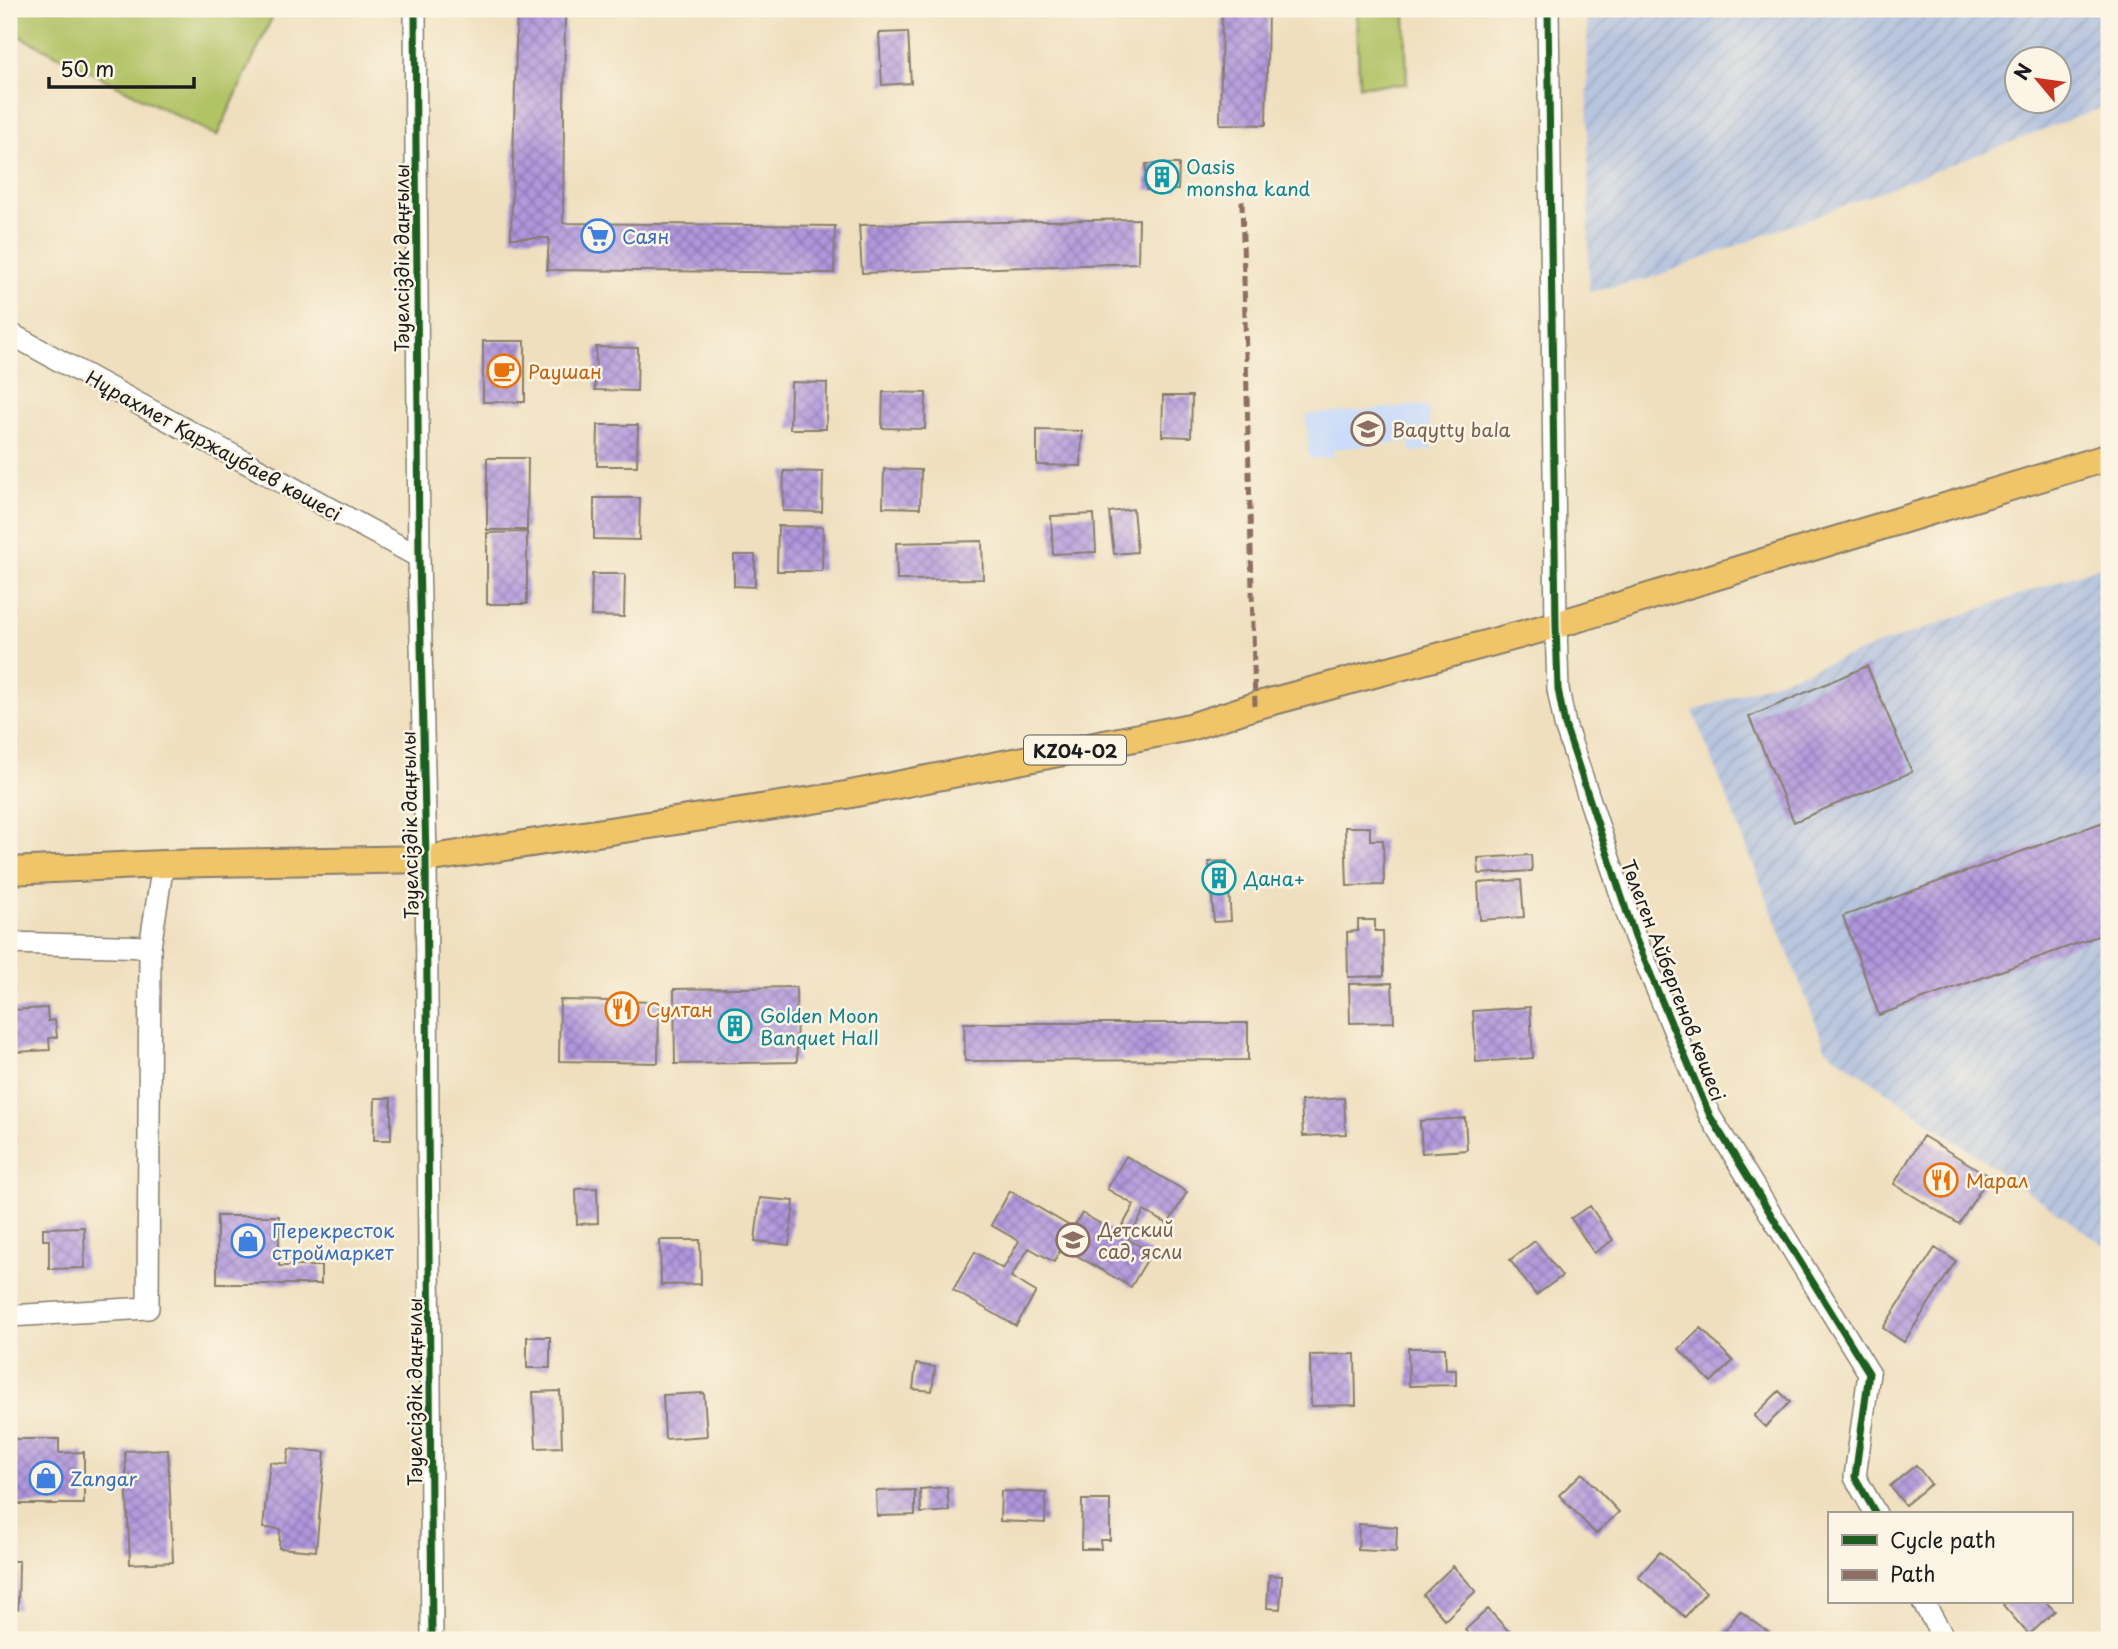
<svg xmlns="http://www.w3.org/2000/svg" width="2118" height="1649" font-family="'Playpen Sans',sans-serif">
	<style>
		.built { fill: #cadcf9 }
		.industrial { fill: url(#industrial-furrows); fill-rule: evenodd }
		.green { fill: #b2c366; stroke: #677041; stroke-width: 2 }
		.building { fill: url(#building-cross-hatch) }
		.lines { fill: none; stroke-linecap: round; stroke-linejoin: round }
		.minor-casing { stroke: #867e6d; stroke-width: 24 }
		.major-casing { stroke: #867e6d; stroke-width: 30 }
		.minor { stroke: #fff; stroke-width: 21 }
		.major { stroke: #f0c469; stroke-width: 26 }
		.quiet { stroke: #8d6e63; stroke-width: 5; stroke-dasharray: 10 5; stroke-linecap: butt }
		.cycleway-casing { stroke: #fcf5e5; stroke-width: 11 }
		.cycleway { stroke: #1b5e20; stroke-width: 7 }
		.labels { text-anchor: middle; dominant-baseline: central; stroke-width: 5; stroke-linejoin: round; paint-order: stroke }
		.shield { fill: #fcf5e5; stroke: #5f5d58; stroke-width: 2 }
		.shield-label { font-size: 18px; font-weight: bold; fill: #1c1c1c }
		.culture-label { font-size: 19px; fill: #0d838f; stroke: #fcf5e5; text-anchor: start }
		.shop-label { font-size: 19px; fill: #366cbe; stroke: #fcf5e5; text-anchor: start }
		.street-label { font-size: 19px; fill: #1c1c1c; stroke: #fcf5e5 }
		.food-label { font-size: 19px; fill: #c56008; stroke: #fcf5e5; text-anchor: start }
		.education-label { font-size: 19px; fill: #785e54; stroke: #fcf5e5; text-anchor: start }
	</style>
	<defs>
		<pattern id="industrial-furrows" width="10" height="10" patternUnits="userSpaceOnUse" patternTransform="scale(1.75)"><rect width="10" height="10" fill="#b7c5de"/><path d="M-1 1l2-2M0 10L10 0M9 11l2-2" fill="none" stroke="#9da9be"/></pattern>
		<pattern id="building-cross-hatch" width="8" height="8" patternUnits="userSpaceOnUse" patternTransform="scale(1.75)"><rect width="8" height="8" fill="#b096dd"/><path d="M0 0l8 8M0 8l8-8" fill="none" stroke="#8e7ab2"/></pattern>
	</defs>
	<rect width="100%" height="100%" fill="#fcf5e5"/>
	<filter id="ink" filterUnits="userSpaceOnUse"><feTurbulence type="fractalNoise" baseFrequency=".0143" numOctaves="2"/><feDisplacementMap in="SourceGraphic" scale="14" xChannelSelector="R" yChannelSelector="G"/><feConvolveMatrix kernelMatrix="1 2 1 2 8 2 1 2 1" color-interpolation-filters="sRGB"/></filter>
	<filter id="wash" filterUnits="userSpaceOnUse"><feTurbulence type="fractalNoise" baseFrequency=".00686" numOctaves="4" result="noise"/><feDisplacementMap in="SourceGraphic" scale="28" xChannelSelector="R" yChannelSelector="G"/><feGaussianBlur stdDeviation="1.57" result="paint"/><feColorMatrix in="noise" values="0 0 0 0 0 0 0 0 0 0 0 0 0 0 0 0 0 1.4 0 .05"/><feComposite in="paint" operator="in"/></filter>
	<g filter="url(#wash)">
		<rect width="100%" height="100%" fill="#efdfbe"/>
		<path class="built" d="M1428,405L1432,450L1411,452L1410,442L1333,449V457L1309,459L1306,415Z"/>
		<path class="industrial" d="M1587,9H2109V105L1651,278L1589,292ZM2016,60H2058V102H2016Z
			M2109,563V1249L1826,1049L1693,711Z"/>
		<path class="green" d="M9,9H276L217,136L9,31Z
			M1357,9H1405L1407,84L1359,86Z"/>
		<g id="blocks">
			<path class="building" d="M517,9H565L563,223L835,226L834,273L547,270L549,238H511Z
				M1222,9H1268L1266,125L1220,124Z
				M908,32L911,83L882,85L879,33Z
				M1146,164H1179L1178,190H1146Z
				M1139,219L1138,263L862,273L859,225Z
				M483,341H525V402H483Z
				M596,347L638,348L637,391L595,390Z
				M791,382L827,383L826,429H790Z
				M883,392L926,393L925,429L882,428Z
				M1163,396H1192L1191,437L1162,436Z
				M598,425H638L637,466H597Z
				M1037,430L1082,431L1081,466L1037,465Z
				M487,458H528L527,530H487Z
				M884,469L921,470L920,508L883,507Z
				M784,471L823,472L822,512L783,511Z
				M594,498H640L639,540L594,539Z
				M1133,509L1137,552L1114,554L1109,512Z
				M1094,514L1096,552L1053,554L1051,516Z
				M778,526L823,527L822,571H777Z
				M527,532V604H487V533Z
				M982,541L983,579L897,580L896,543Z
				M734,555H755V587L734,586Z
				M592,574H625L624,617L591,616Z
				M1867,666L1912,772L1794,822L1749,717Z
				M2109,820V932L1879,1015L1843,916Z
				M1345,827H1370V840H1383L1384,885L1347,886Z
				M1531,855L1532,871L1479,874L1478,858Z
				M1227,861L1231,921L1214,922L1209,862Z
				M1521,880L1524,917L1480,920L1478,883Z
				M1358,920H1375V931H1383L1384,976L1348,977L1347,932L1358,931Z
				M1392,983L1394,1022L1350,1023L1349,984Z
				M796,987L797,1062L675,1064L674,989Z
				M560,1000L659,1002L658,1063L559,1061Z
				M1530,1007L1533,1058L1476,1062L1473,1011Z
				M47,1008L48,1021L55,1020L57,1037L49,1038L50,1050L14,1052L11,1010Z
				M964,1023H1248V1060L965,1061Z
				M375,1098H391V1140H374Z
				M1344,1098L1346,1134L1303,1136L1301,1101Z
				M1465,1118L1467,1150L1422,1153L1420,1121Z
				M1923,1136L1989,1176L1959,1224L1894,1184Z
				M1126,1156L1187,1192L1168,1224L1144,1211L1128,1239L1151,1253L1131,1287L1062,1247L1054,1262L1029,1248L1011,1277L1036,1292L1016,1326L953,1290L975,1252L1003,1269L1019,1241L991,1225L1010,1191L1073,1228L1082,1213L1118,1234L1134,1205L1107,1189Z
				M597,1188L598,1223L577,1224L576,1189Z
				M760,1198L794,1201L789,1245L755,1241Z
				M1590,1206L1613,1240L1594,1253L1571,1218Z
				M217,1216H279V1266H321V1284H217Z
				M84,1227L85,1268L49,1269V1240H43V1228Z
				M660,1240H700L701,1284L661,1285Z
				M1535,1241L1562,1276L1536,1295L1510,1260Z
				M1935,1248L1956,1261L1904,1342L1883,1328Z
				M1701,1328L1733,1361L1711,1382L1679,1349Z
				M527,1337H550V1368H527Z
				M1408,1348H1445L1446,1370H1456V1385L1409,1386Z
				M1355,1354L1356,1405L1311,1406L1310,1355Z
				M916,1364L935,1367L932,1391L913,1389Z
				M560,1391L562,1447L536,1448L533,1392Z
				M1779,1391L1790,1402L1765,1427L1754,1416Z
				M704,1393L707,1436L665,1439L663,1395Z
				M9,1439H59V1453L84,1452V1504H9Z
				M168,1449L173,1562L130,1564L125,1451Z
				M289,1449L325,1452L316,1551L279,1548L280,1529L263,1528L270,1462L287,1464Z
				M1916,1465L1931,1484L1905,1505L1890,1486Z
				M1582,1473L1619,1512L1596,1534L1559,1495Z
				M947,1487L949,1511L921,1513L920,1489Z
				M915,1490V1515L877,1516L876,1491Z
				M1001,1491L1046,1493L1045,1523L1000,1521Z
				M1082,1500H1110V1540H1100L1101,1549H1081Z
				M1359,1524L1397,1527L1396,1552L1358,1550Z
				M1660,1552L1706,1592L1685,1617L1638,1577Z
				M9,1561H19L18,1609H9Z
				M1453,1566L1476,1591L1445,1620L1423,1595Z
				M1269,1575L1282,1576L1280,1609L1267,1608Z
				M2007,1602H2046L2055,1611L2029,1635L2003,1605Z
				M1488,1609L1516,1639L1514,1640H1474L1465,1630Z
				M1740,1611L1772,1635L1768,1640H1718Z"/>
		</g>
	</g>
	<g filter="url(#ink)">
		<use href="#blocks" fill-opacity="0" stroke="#867e6d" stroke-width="2"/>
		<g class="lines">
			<defs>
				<path id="minor" d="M415,9L419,557L426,859L432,1640
					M1548,9L1556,625L1558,689L1565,725L1635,937L1710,1116L1869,1373L1855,1477L1876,1514
					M9,333L419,557
					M9,943L150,947L148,1308L9,1316
					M150,947L163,864
					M1923,1602L1945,1640"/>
				<path id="major" d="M9,871L163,864L426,859L846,795L1190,727L1255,706L1556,625L2109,457"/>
			</defs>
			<use href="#minor" class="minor-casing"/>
			<use href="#major" class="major-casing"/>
			<use href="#minor" class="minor"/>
			<use href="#major" class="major"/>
			<path class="quiet" d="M1098,9L1101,17
				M1242,201L1255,706"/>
			<defs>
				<path id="cycleway" d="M415,9L419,557L426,859L432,1640
					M1548,9L1556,625L1558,689L1565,725L1635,937L1710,1116L1869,1373L1855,1477L1876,1514"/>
			</defs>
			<use href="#cycleway" class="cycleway-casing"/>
			<use href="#cycleway" class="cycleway"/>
		</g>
	</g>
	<defs>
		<symbol id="building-ring" viewBox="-11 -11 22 22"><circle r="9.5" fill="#fcf5e5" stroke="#0f9aa8" stroke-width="1.5"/><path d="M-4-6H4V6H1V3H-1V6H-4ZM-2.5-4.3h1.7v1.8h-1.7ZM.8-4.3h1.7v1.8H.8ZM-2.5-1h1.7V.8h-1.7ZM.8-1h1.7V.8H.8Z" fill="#0f9aa8"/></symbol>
		<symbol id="supermarket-ring" viewBox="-11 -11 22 22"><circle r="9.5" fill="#fcf5e5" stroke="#3f7fe0" stroke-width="1.5"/><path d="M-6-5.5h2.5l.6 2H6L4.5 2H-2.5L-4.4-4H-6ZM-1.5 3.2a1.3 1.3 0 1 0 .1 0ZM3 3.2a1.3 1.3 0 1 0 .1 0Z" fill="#3f7fe0"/></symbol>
		<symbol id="cafe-ring" viewBox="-11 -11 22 22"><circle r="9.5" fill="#fcf5e5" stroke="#e8710a" stroke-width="1.5"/><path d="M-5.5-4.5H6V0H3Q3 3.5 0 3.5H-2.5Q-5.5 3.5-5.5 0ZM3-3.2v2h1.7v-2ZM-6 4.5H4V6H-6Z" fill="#e8710a"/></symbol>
		<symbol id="school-ring" viewBox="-11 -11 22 22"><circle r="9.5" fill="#fcf5e5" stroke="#8d6e63" stroke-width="1.5"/><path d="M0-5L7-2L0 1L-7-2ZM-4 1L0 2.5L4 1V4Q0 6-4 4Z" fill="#8d6e63"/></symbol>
		<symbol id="restaurant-ring" viewBox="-11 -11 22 22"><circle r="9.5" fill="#fcf5e5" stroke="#e8710a" stroke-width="1.5"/><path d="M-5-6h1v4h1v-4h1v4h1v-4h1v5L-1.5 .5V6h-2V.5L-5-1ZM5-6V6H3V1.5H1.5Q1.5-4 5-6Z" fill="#e8710a"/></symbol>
		<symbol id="shop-ring" viewBox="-11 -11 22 22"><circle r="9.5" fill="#fcf5e5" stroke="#3f7fe0" stroke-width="1.5"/><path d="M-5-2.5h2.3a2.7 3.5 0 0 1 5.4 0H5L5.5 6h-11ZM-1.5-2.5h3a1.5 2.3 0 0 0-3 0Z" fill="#3f7fe0"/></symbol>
	</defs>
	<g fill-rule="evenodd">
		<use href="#building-ring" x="1143" y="158" width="38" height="38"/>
		<use href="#supermarket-ring" x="579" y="217" width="38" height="38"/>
		<use href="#cafe-ring" x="485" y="352" width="38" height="38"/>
		<use href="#school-ring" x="1349" y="410" width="38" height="38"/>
		<use href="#building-ring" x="1200" y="859" width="38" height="38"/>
		<use href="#restaurant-ring" x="603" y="990" width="38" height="38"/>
		<use href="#building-ring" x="716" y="1007" width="38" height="38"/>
		<use href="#restaurant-ring" x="1922" y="1161" width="38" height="38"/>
		<use href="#school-ring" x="1054" y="1221" width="38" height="38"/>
		<use href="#shop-ring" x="229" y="1222" width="38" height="38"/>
		<use href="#shop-ring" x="27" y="1459" width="38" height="38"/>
	</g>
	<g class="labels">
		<rect class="shield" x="1024" y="735.5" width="102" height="29" rx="5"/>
		<g class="shield-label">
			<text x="1075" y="750">KZ04-02</text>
		</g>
		<g class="culture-label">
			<text x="1186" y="166">Oasis<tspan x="1186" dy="22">monsha kand</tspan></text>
			<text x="1244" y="878">Дана+</text>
			<text x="760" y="1015">Golden Moon<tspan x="760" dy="22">Banquet Hall</tspan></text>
		</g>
		<g class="shop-label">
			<text x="622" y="236">Саян</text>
			<text x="272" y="1230">Перекресток<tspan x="272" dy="22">строймаркет</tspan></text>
			<text x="70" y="1478">Zangar</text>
		</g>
		<g class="street-label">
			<text transform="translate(401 258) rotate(-90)">Тәуелсіздік даңғылы</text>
			<text transform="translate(214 445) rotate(29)">Нұрахмет Қаржаубаев көшесі</text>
			<text transform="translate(409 825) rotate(-91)">Тәуелсіздік даңғылы</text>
			<text transform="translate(1674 980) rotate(69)">Төлеген Айбергенов көшесі</text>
			<text transform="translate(414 1392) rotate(-90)">Тәуелсіздік даңғылы</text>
		</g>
		<g class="food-label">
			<text x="528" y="371">Раушан</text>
			<text x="646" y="1009">Султан</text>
			<text x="1966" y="1180">Марал</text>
		</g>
		<g class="education-label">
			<text x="1392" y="429">Baqytty bala</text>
			<text x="1098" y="1229">Детский<tspan x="1098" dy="22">сад, ясли</tspan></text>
		</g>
	</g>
	<rect width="2118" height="1649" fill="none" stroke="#fcf5e5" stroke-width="35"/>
	<rect x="1828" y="1512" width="245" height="91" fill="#fcf5e5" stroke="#a29e95" stroke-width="2"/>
	<rect x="1842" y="1535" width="35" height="10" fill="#1b5e20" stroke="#a29e95" stroke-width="2"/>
	<text x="1890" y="1548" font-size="21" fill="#1c1c1c">Cycle path</text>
	<rect x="1842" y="1570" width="35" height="10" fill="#8d6e63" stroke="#a29e95" stroke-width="2"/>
	<text x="1890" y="1582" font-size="21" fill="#1c1c1c">Path</text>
	<g transform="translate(2038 80) rotate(299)"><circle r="33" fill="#fcf5e5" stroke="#a29e95" stroke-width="2"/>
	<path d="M0-5L12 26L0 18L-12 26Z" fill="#c8321e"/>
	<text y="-10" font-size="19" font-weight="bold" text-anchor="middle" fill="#1c1c1c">N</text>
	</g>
	<path d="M49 77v10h145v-10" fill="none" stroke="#1c1c1c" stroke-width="3.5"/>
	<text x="60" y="77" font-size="21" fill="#1c1c1c" stroke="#fcf5e5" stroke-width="5" paint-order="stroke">50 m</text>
</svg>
